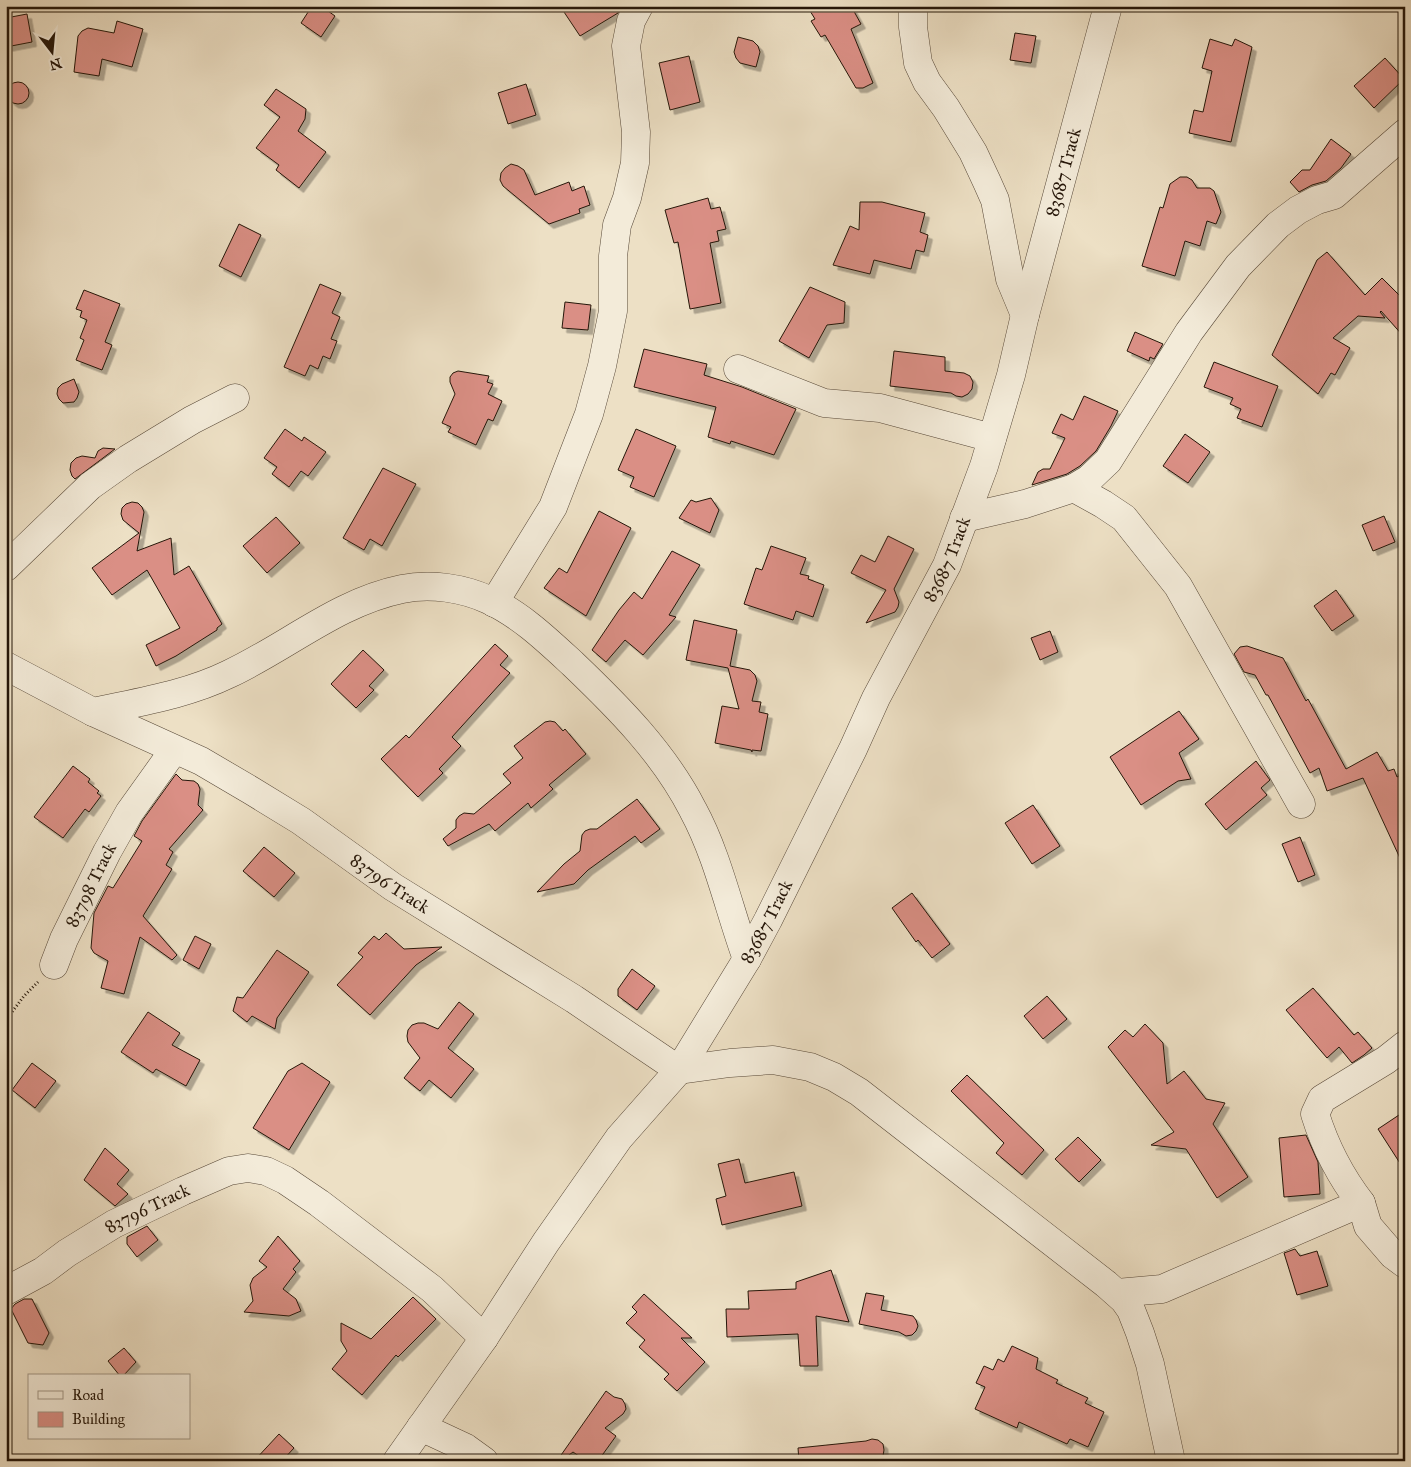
<svg xmlns="http://www.w3.org/2000/svg" width="1411" height="1467" font-family="'IM FELL Great Primer',serif">
	<style>
		.building { fill: #da8f85; stroke: #251609; filter: url(#shadow) }
		.lines { fill: none; stroke-linecap: round; stroke-linejoin: round }
		.minor-casing { stroke: #574838; stroke-width: 29 }
		.path { stroke: #251609; stroke-width: 3; stroke-dasharray: 1 2.5; stroke-linecap: butt }
		.minor { stroke: #f3ebd9; stroke-width: 28 }
		.labels { text-anchor: middle; dominant-baseline: central; stroke-width: 4; stroke-linejoin: round; paint-order: stroke }
		.street-label { font-size: 18px; fill: #251609; stroke: #f3ebd9 }
	</style>
	<defs>
		<filter id="shadow"><feDropShadow dx="4.5" dy="4.5" stdDeviation="0" flood-color="#0004"/></filter>
	</defs>
	<rect width="100%" height="100%" fill="#ede0c5"/>
	<filter id="stains"><feTurbulence type="fractalNoise" baseFrequency=".004" numOctaves="4"/><feColorMatrix values="0 0 0 0 .2 0 0 0 0 .09 0 0 0 0 .02 0 0 0 .5 -.17"/></filter>
	<radialGradient id="worn" r=".72"><stop offset=".6" stop-color="#630" stop-opacity="0"/><stop offset="1" stop-color="#630" stop-opacity=".3"/></radialGradient>
	<path class="building" d="M312,6H321L335,16L321,37L301,23Z
		M560,6H621L618,13L580,36Z
		M807,6H851L861,24L851,29L873,83L863,88H856L825,35L821,37L811,21L815,19Z
		M27,14L32,42L6,47V18Z
		M117,21L143,29L132,67L102,59L99,76L74,72L78,36L82,31L88,28L114,33Z
		M1015,33L1036,36L1031,63L1010,60Z
		M738,37L753,41L758,46L760,52L756,67L740,63L736,58L734,52Z
		M1210,39L1232,46L1235,39L1252,47L1231,142L1189,133L1194,110L1203,112L1212,71L1202,68Z
		M689,56L700,102L670,110L659,63Z
		M1385,58L1404,79L1374,108L1354,86Z
		M7 93a11 11 0 1 1 22 0a11 11 0 1 1-22 0Z
		M526,84L536,115L508,124L498,93Z
		M276,89L306,109L305,119L298,131L326,152L299,188L276,170L279,165L256,148L280,117L264,105Z
		M1331,139L1351,154L1341,168L1326,181L1312,185L1299,192L1290,182L1302,170H1310Z
		M511,164L518,166L524,170L535,195L569,182L572,191L584,186L590,205L579,209L580,213L549,224L503,186L500,180L501,173L505,168Z
		M1180,177H1187L1192,180L1197,188H1210L1214,191L1221,212L1216,224L1207,221L1200,246L1185,241L1175,276L1142,266L1160,207L1163,208L1170,184Z
		M708,198L711,209L720,207L726,229L717,231L719,241L710,243L721,303L690,309L678,242L674,243L665,210Z
		M860,202H882L925,213L920,232L928,235L924,252L916,250L911,269L874,260L870,274L833,265L850,226L859,230Z
		M239,224L261,235L241,277L219,266Z
		M1327,252L1365,295L1382,278L1405,301V338L1381,311L1380,312L1385,318L1358,316L1333,338L1350,348L1335,375L1331,373L1318,394L1272,355L1317,260Z
		M320,284L341,293L332,313L340,317L331,339L337,341L330,359L323,356L318,369L310,365L305,376L284,367Z
		M810,287L845,302L844,323L827,325L809,358L779,341Z
		M84,290L120,304L105,342L112,345L102,370L76,360L84,340L80,338L87,320L80,317L82,311L76,309Z
		M565,302L591,305L588,330L562,328Z
		M1135,332L1163,344L1154,359L1150,357L1149,361L1127,351Z
		M644,349L707,364L704,375L742,387L796,409L774,455L731,441L730,444L708,437L716,407L634,387Z
		M894,351L945,357V371L964,373L970,376L973,382L972,389L968,394L962,397L956,396L951,393L890,386Z
		M1214,362L1278,386L1262,427L1237,418L1241,409L1230,404L1233,398L1204,387Z
		M458,371L489,376L487,382L493,384L488,394L502,401L493,421L488,419L476,445L448,432L451,427L442,423L455,394L450,382V377L453,373Z
		M74,379L79,392L77,398L74,402L63,403L59,399L57,394L58,388L62,384Z
		M1084,396L1118,411L1111,426L1096,451L1080,466L1067,474L1032,485L1038,472L1043,469H1050L1065,438L1052,433L1061,414L1073,420Z
		M285,429L302,441L304,437L326,452L308,476L301,471L289,487L272,474L277,467L264,458Z
		M636,429L676,446L654,497L630,487L634,477L618,470Z
		M1185,434L1210,452L1188,483L1163,466Z
		M103,448L115,449L75,479L72,476L70,470L71,463L76,458L82,456L95,458L98,451Z
		M383,468L416,484L382,546L370,539L364,550L343,538Z
		M711,498L719,510L710,533L679,518L691,500L696,502Z
		M132,502L138,503L142,507L144,512L137,551L171,538L174,575L189,566L222,624L217,628V630L176,656L156,666L146,645L180,628L147,570L112,595L92,568L139,533L123,520L121,514L122,508L126,504Z
		M599,511L631,528L586,616L544,588L559,568L567,573Z
		M1384,516L1395,542L1373,551L1362,525Z
		M276,517L300,543L267,573L243,546Z
		M888,536L914,549L894,589L899,602L898,607L895,612L866,623L886,590L851,573L861,555L875,562Z
		M771,546L806,558L800,574L809,576L808,579L824,585L813,617L796,611L793,620L744,604L756,568L762,570Z
		M672,551L700,565L669,615L676,617L643,655L625,640L606,662L592,650L619,610L634,592L642,599Z
		M1336,590L1354,616L1332,631L1314,606Z
		M694,620L737,630L730,666L750,670L755,675L757,681L752,701L761,702L759,712L768,714L761,751L752,750V752L751,750L715,743L722,706L739,709L728,668L686,660Z
		M1050,631L1058,652L1040,660L1031,638Z
		M495,644L508,656L500,665L510,673L452,737L461,746L439,769L443,773L418,797L381,759L406,735L409,738Z
		M1247,646L1283,658L1306,701L1308,699L1346,769L1377,752L1388,771L1394,769L1397,777L1405,772V869L1363,778L1327,791L1319,768L1310,773L1268,695H1266L1255,675L1244,672L1234,654L1240,647Z
		M363,650L384,670L369,686L374,690L356,708L331,684Z
		M1179,711L1199,739L1179,753L1191,779L1178,781L1141,805L1110,757Z
		M550,721L555,722L563,731L565,729L586,754L549,785L553,789L531,808L528,803L495,831L489,824L448,846L443,839L456,828V820L459,816L464,813L474,814L511,783L503,774L523,758L514,746L545,722Z
		M1256,761L1270,780L1261,788L1267,795L1226,830L1205,804Z
		M73,766L90,779L88,782L99,791L97,793L101,796L89,812L85,809L63,838L34,817Z
		M176,774L182,780L194,781L198,784L200,789L198,805L203,810L169,849L173,852L166,865L172,869L143,916L177,955L172,960L140,937L124,994L101,988L108,961L94,953L91,948L94,913L108,886L113,888L142,841L134,836L142,821Z
		M637,799L660,829L641,843L635,836L588,870L574,884L537,892L564,864L580,851L582,835L585,831L590,829H597Z
		M1033,805L1060,846L1032,864L1005,823Z
		M1300,837L1315,875L1298,882L1282,844Z
		M264,847L295,873L274,897L243,871Z
		M912,893L950,944L932,958L918,940L916,942L892,908Z
		M386,933L404,949L442,947L416,965L370,1015L337,985L363,957L358,953L374,936L379,940Z
		M195,936L211,944L199,969L183,960Z
		M277,950L309,972L277,1018L275,1029L252,1016L247,1022L233,1011L237,997L243,998Z
		M632,969L655,986L637,1010L618,996V989Z
		M1313,988L1354,1035L1358,1032L1372,1048L1364,1055L1352,1063L1339,1047L1327,1058L1286,1010Z
		M1047,996L1067,1019L1043,1039L1024,1016Z
		M459,1002L474,1014L448,1048L474,1069L451,1098L429,1080L420,1091L404,1078L420,1058L408,1042L407,1036L408,1030L412,1025L418,1023H424L438,1029Z
		M148,1012L180,1033L172,1045L200,1060L186,1086L156,1069L153,1073L121,1052Z
		M1145,1024L1163,1043L1167,1084L1184,1071L1206,1099L1225,1103L1213,1124L1248,1177L1217,1198L1186,1149L1151,1145L1174,1132L1108,1047L1125,1030L1133,1037Z
		M32,1063L56,1081L35,1108L12,1090Z
		M302,1063L330,1082L289,1150L253,1128L288,1071Z
		M967,1075L1044,1150L1022,1175L996,1153L1004,1143L951,1091Z
		M1405,1111V1171L1378,1129Z
		M1306,1135L1318,1162L1320,1194L1284,1197L1279,1138Z
		M1078,1137L1101,1160L1079,1182L1055,1159Z
		M105,1148L129,1170L117,1184L128,1194L115,1206L84,1180Z
		M739,1159L745,1183L794,1172L802,1206L722,1225L716,1199L726,1196L718,1164Z
		M147,1226L158,1240L137,1257L127,1244V1237Z
		M278,1236L300,1261L293,1269L296,1272L283,1289L296,1299L301,1311L289,1316L244,1312L253,1301L250,1285L253,1278L267,1267L259,1261Z
		M1295,1249L1300,1256L1317,1251L1328,1286L1297,1295L1284,1253Z
		M831,1270L849,1322L816,1316L818,1366H800L798,1334L727,1337L726,1309H749L748,1291L796,1289V1282Z
		M866,1293L884,1296L881,1310L913,1316L916,1320L918,1326L916,1331L912,1335L906,1336L899,1332L859,1324Z
		M644,1294L692,1338H681L705,1362L677,1391L664,1379L669,1374L639,1347L645,1340L626,1323L637,1312L632,1307Z
		M413,1297L436,1319L398,1357L396,1355L362,1395L332,1369L347,1351L341,1341V1323L371,1339Z
		M24,1299H32L49,1333L43,1345L28,1343L11,1309L15,1304Z
		M1012,1346L1038,1358L1036,1369L1058,1380L1056,1383L1088,1398L1085,1403L1104,1412L1088,1447L1070,1439L1067,1444L1019,1422L1017,1428L975,1409L985,1387L976,1383L984,1366L993,1370L998,1359L1004,1362Z
		M124,1348L136,1362L123,1376H120L108,1361Z
		M606,1391L614,1397L622,1399L625,1404L626,1409L623,1414L605,1428L616,1436L598,1461H586L573,1452L561,1461L559,1458Z
		M279,1434L294,1448L282,1461H254Z
		M872,1439L878,1440L883,1444L884,1450L883,1456L878,1461H799L798,1448L866,1441Z"/>
	<g class="lines">
		<defs>
			<g id="minor">
				<path d="M913,6V27L918,63L927,82L946,108L973,152L987,182L995,200L1010,279L1025,315"/>
				<path d="M738,369L824,403L880,408L992,438"/>
				<path d="M1074,488L1103,504L1124,518L1178,586L1301,804"/>
				<path d="M964,518L1025,504L1074,488L1089,479L1108,461L1189,332L1238,266L1278,225L1298,210L1317,200L1334,195L1405,133"/>
				<path d="M6,567L90,486L128,459L192,420L235,398"/>
				<path d="M494,603L553,507L589,414L602,366L613,311V256L617,225L627,198L635,163L636,132L626,46L631,21L639,6"/>
				<path d="M6,666L93,712C138,702 186,695 229,674C287,647 338,602 402,589C430,583 463,588 489,600C521,615 547,640 573,664C618,707 664,753 693,810C718,856 729,910 747,959"/>
				<path id="s1" d="M93,712L201,761L252,791L301,821L393,887L574,999L679,1070"/>
				<path id="s2" d="M54,965L64,939L107,852L129,813L174,750"/>
				<path d="M679,1070L730,1063L773,1060L810,1067L834,1077L859,1092L1106,1284L1124,1300L1131,1310L1140,1333L1150,1364L1171,1461"/>
				<path d="M1361,1203L1368,1226L1393,1255L1405,1264"/>
				<path id="s3" d="M6,1291L43,1271L67,1253L114,1224L183,1191L229,1171L248,1168L266,1171L285,1180L319,1203L432,1289L484,1338"/>
				<path d="M1117,1293L1162,1289L1361,1203C1341,1177 1325,1146 1315,1114L1322,1099L1386,1060L1405,1045"/>
				<path d="M421,1427L466,1448L484,1461"/>
				<path id="s4" d="M397,1461L484,1338L546,1242L619,1138L679,1070L747,959L768,920L853,749L876,698L947,565L984,466L1011,375L1025,315L1108,6"/>
			</g>
		</defs>
		<use href="#minor" class="minor-casing"/>
		<path class="path" d="M6,1020L24,996L38,982"/>
		<use href="#minor" class="minor"/>
	</g>
	<g class="labels">
		<g class="street-label">
			<text stroke="none"><textPath href="#s4" startOffset="1465">83687 Track</textPath></text>
			<text stroke="none"><textPath href="#s4" startOffset="1060">83687 Track</textPath></text>
			<text stroke="none"><textPath href="#s1" startOffset="344">83796 Track</textPath></text>
			<text stroke="none"><textPath href="#s2" startOffset="88">83798 Track</textPath></text>
			<text stroke="none"><textPath href="#s4" startOffset="655">83687 Track</textPath></text>
			<text stroke="none"><textPath href="#s3" startOffset="164">83796 Track</textPath></text>
		</g>
	</g>
	<rect width="1411" height="1467" fill="none" stroke="#ede0c5" stroke-width="25"/>
	<rect x="8" y="8" width="1396" height="1452" fill="none" stroke="#251609" stroke-width="2.5"/>
	<rect x="12" y="12" width="1386" height="1442" fill="none" stroke="#251609"/>
	<rect x="28" y="1374" width="162" height="65" fill="#f3ebd9" stroke="#a19686"/>
	<rect x="38" y="1391" width="25" height="8" fill="#f3ebd9" stroke="#a19686"/>
	<text x="72" y="1400" font-size="15" fill="#251609">Road</text>
	<rect x="38" y="1412" width="25" height="15" fill="#da8f85" stroke="#a19686"/>
	<text x="72" y="1424" font-size="15" fill="#251609">Building</text>
	<g transform="translate(52 52) rotate(164)" stroke="#f3ebd9" stroke-width="4" paint-order="stroke">
	<path d="M0-4L9 19L0 12L-9 19Z" fill="#251609"/>
	<text y="-8" font-size="14" font-weight="bold" text-anchor="middle" fill="#251609">N</text>
	</g>
	<rect width="100%" height="100%" filter="url(#stains)"/>
	<rect width="100%" height="100%" fill="url(#worn)"/>
</svg>
